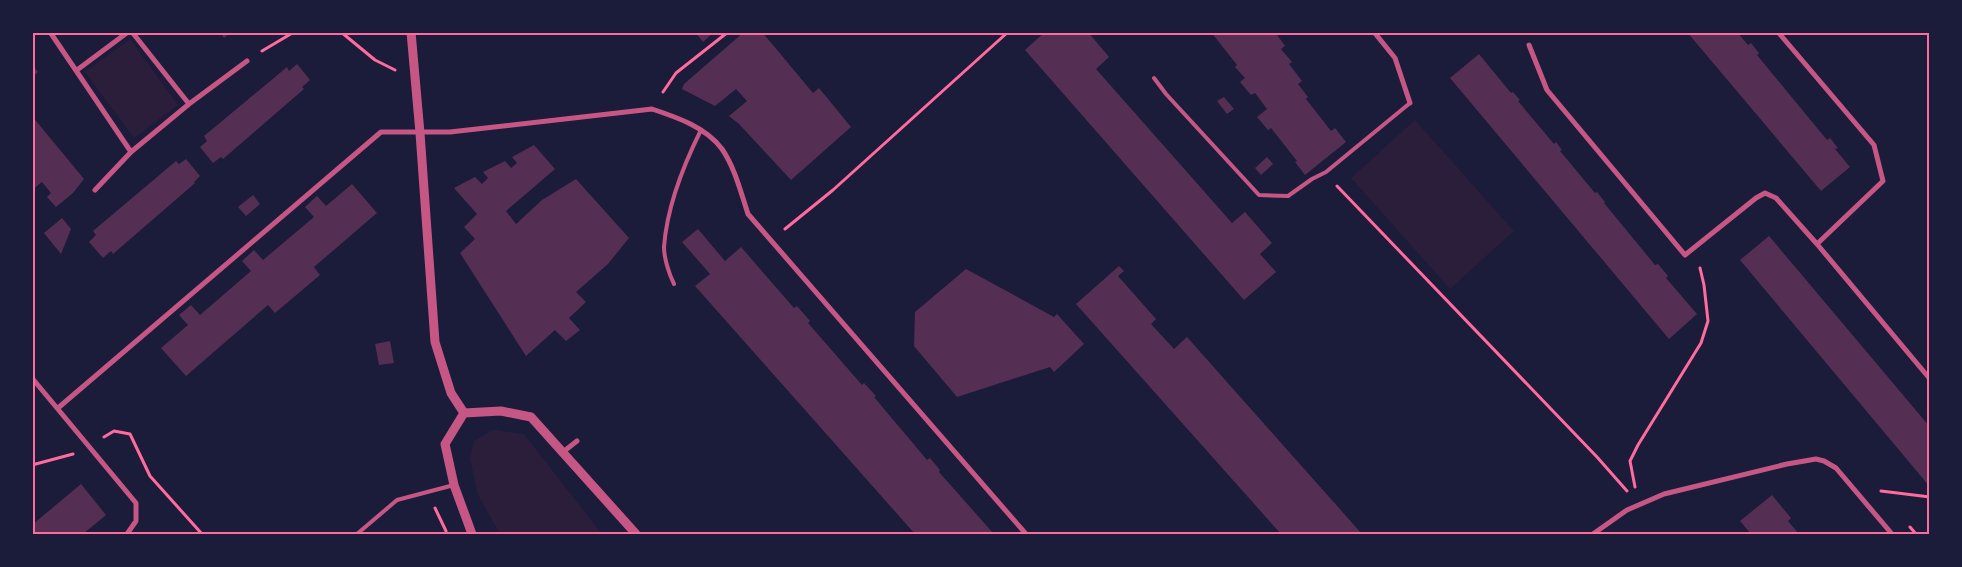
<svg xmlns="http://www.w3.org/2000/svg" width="1962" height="567" font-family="Mulish,sans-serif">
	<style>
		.green { fill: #2a1e3b }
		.building { fill: #542f53 }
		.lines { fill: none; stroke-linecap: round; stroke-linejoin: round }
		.path { stroke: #ff6b9d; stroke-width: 3 }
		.service { stroke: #c65784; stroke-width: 4 }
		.minor { stroke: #c65784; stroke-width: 5 }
		.tertiary { stroke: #c65784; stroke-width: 9 }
		.neatline { fill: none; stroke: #ff6b9d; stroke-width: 2 }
	</style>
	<rect width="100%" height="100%" fill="#1b1b3a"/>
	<path class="green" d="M130,39L178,105L134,138L85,72Z
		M1415,120L1514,231L1450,289L1351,178Z
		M493,430L524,434L602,534H500L478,495L470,459L474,441Z"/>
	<path class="building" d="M220,32H230L224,38Z
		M695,32H714L703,42Z
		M744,32H762L813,93L819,88L851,127L791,180L739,124L729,116L747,101L736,89L715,106L682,89L684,84Z
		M1045,32H1088L1109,57L1096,69L1232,223L1245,212L1272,243L1260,254L1276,272L1244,300L1025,50Z
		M1211,32H1269L1271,35L1275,32L1285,46L1281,49L1292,62L1289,64L1302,81L1298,84L1308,97L1306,99L1331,131L1335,128L1346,142L1305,175L1295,162L1297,161L1271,128L1268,130L1257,117L1267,109L1255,93L1251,95L1240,82L1245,78L1235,67L1237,65Z
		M1687,32H1737L1748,45L1751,43L1759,53L1757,55L1827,140L1830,138L1838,148L1835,149L1850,167L1821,191Z
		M1479,54L1511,93L1513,92L1520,100L1518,101L1554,144L1556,142L1562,150L1560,151L1595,193L1597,192L1605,202L1604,203L1655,265L1658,264L1668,276L1666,278L1697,314L1669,339L1450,78Z
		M297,64L310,80L302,87L304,89L223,159L221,157L213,163L200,147L207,141L204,136L287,67L289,71Z
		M32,65L38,72L32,77Z
		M1224,97L1234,109L1227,114L1217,101Z
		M32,116L84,179L73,193L56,207L47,197L51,193L42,182L32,190Z
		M534,145L555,169L506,211L516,224L542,200L576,179L629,238L608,264L576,292L586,302L569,318L580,330L566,341L555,330L526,356L460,253L475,239L464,227L477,214L454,188L475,177L482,184L488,178L483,172L505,161L511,168L517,163L512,157Z
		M1267,157L1273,164L1261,175L1255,168Z
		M186,159L200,176L194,182L195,183L113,254L111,251L103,258L89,242L96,235L93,231L176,161L179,164Z
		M352,184L377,213L314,267L320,275L275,313L268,305L186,376L161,348L188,325L179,315L191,305L200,315L251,271L242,261L254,250L263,260L314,217L305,207L317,196L326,206Z
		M253,195L260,204L246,216L238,207Z
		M62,218L71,229L61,254L44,233Z
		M698,229L725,261L741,247L794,308L797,306L810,321L808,323L862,385L864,383L876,396L874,397L927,460L930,458L940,470L939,472L993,533L995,532L997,534H915L695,286L710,274L682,242Z
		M1769,236L1930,427V487L1740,260Z
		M1119,266L1124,271L1118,276L1156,319L1151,324L1174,349L1187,337L1362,534H1281L1076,304Z
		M966,269L1054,317L1057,314L1084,344L1054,372L1050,367L957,397L914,346L915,312Z
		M390,341L394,363L379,365L375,344Z
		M81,484L106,515L83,534H32V525Z
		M1772,495L1791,518L1788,521L1799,534H1751L1740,521Z"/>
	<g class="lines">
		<path class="path" d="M341,32L375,60L395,70
			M262,51L294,32
			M663,92L676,73L728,32
			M1337,186L1597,457L1627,491
			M785,229L833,190L1008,32
			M104,437L114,431L130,434L150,476L202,534
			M32,465L73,454
			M1635,487L1630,461L1638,445L1701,343L1708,321L1704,285L1700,268
			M1881,491L1930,497
			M435,508L446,531
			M1910,527L1916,534"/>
		<path class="service" d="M1154,78L1166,94L1259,195L1288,196L1312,179L1326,172L1410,103
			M674,284C669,274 664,258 664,247C667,206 683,166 701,130
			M357,534L397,500L454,485"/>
		<path class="minor" d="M50,32L131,152L189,104L247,61
			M132,32L189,104
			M1374,32L1395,58L1410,103
			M1778,32L1874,145L1883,181L1817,244L1930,379
			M1529,45L1547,90L1685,255L1756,198L1765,193L1776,198L1817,244
			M77,70L128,32
			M95,190L131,152
			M32,378L136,503V521L127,534
			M58,408L381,132H450L652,109C676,117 706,127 722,149C735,168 741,193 748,214L1026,534
			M563,452L577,441
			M1593,534L1627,510L1664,494L1787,464L1816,459L1824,461L1836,468L1892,534"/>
		<path class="tertiary" d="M411,32L420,133L435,342L451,393L464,413
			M464,413L501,411L531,417L636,534
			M464,413L445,444L454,485L472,534"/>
	</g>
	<rect width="1962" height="567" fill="none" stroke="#1b1b3a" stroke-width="68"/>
	<rect x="34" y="34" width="1894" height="499" class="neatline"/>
</svg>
